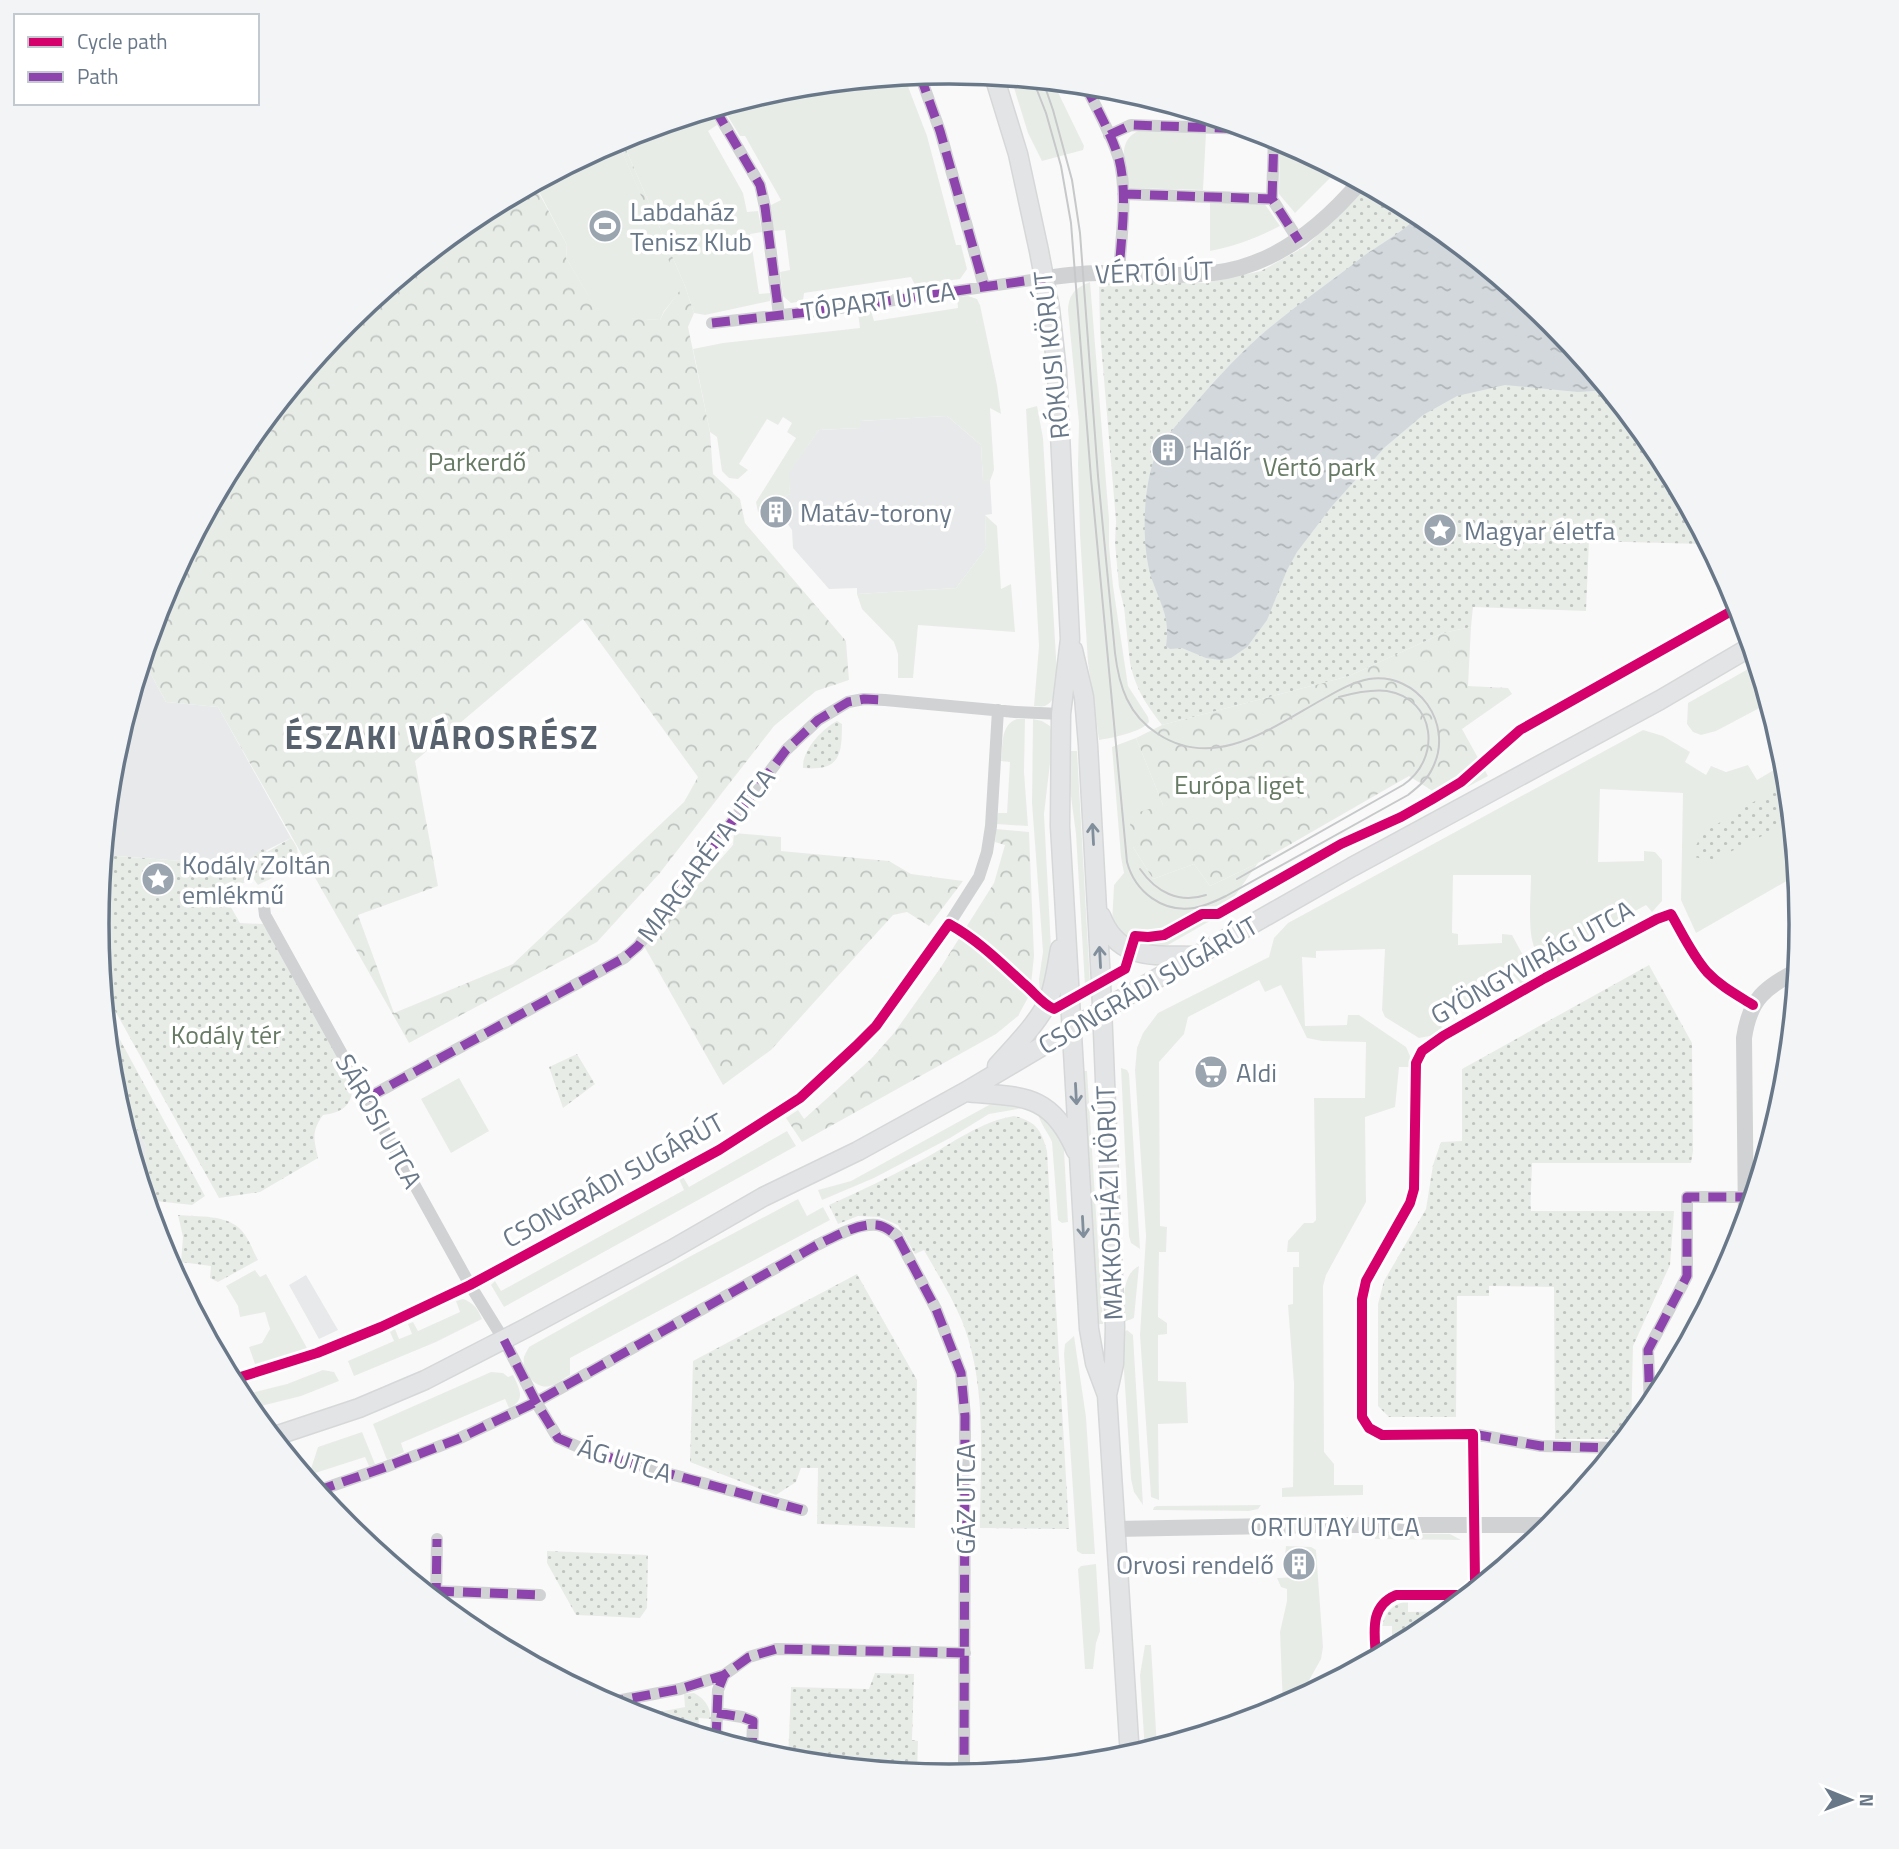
<svg xmlns="http://www.w3.org/2000/svg" width="1899" height="1849" font-family="'Titillium Web',sans-serif">
	<style>
		.built { fill: #e8e9ea }
		.grass { fill: #e8ece7 }
		.forest { fill: url(#forest-crowns); fill-rule: evenodd }
		.park { fill: url(#park-dots) }
		.water { fill: url(#water-ripples) }
		.lines { fill: none; stroke-linecap: round; stroke-linejoin: round }
		.secondary-casing { stroke: #d6d7d8; stroke-width: 21 }
		.minor { stroke: #d1d2d4; stroke-width: 12 }
		.tertiary { stroke: #d1d2d4; stroke-width: 16 }
		.secondary { stroke: #e3e4e5; stroke-width: 18 }
		.tram { stroke: #c7c8c9; stroke-width: 2 }
		.quiet { stroke: #8e44ad; stroke-width: 9; stroke-dasharray: 18 9; stroke-linecap: butt }
		.cycleway-casing { stroke: #fff; stroke-width: 15 }
		.cycleway { stroke: #d6006c; stroke-width: 10 }
		.oneway { stroke: #818e9b }
		.labels { text-anchor: middle; dominant-baseline: central; stroke-width: 7; stroke-linejoin: round; paint-order: stroke }
		.poi-label { font-size: 26px; fill: #697889; stroke: #fff; text-anchor: start }
		.street-label { font-size: 26px; fill: #697889; stroke: #fff }
		.park-label { font-size: 26px; fill: #667a64; stroke: #fff }
		.district-label { font-size: 33px; font-weight: bold; letter-spacing: 2px; fill: #57626e; stroke: #fff }
		.rim { fill: none; stroke: #697889; stroke-width: 3.5 }
	</style>
	<defs>
		<pattern id="forest-crowns" width="20" height="18" patternUnits="userSpaceOnUse" patternTransform="scale(1.75)"><rect width="20" height="18" fill="#e8ece7"/><path d="M2 6a3 3 0 1 1 6 0M12 15a3 3 0 1 1 6 0" fill="none" stroke="#c0c4c1"/></pattern>
		<pattern id="park-dots" width="8" height="8" patternUnits="userSpaceOnUse" patternTransform="scale(1.75)"><rect width="8" height="8" fill="#e8ece7"/><path d="M2 2h.1M6 6h.1" fill="none" stroke="#c0c4c1" stroke-width="1.8" stroke-linecap="round"/></pattern>
		<pattern id="water-ripples" width="26" height="14" patternUnits="userSpaceOnUse" patternTransform="scale(1.75)"><rect width="26" height="14" fill="#d2d8dc"/><path d="M2 4q2-2 4 0t4 0M15 11q2-2 4 0t4 0" fill="none" stroke="#aeb4b8"/></pattern>
	</defs>
	<rect width="100%" height="100%" fill="#f9f9f9"/>
	<path class="built" d="M947,416L981,445L983,481H990L992,514L985,515L986,548L956,588L857,594V588L829,589L793,548L792,530L785,520L777,523H773L767,518L766,514L768,506L790,494L788,473L819,430L860,428V421Z
		M143,660L166,702L218,707L291,838L245,861L247,866L104,855L113,758Z
		M113,1085L146,1146L145,1184L142,1186Z
		M306,1275L338,1330L319,1339L289,1285Z"/>
	<path class="grass" d="M904,76L927,136L956,245H961L967,269L960,279L915,285L911,277L804,293L803,301L791,303L783,296L780,272L790,270L785,230L774,231L771,205L781,200L745,136H740L727,115L730,104L745,100L749,108L786,88Z
		M1011,78L1053,82L1084,146L1083,150L1042,161L1028,133Z
		M709,111L717,125L708,131L743,193L747,212L758,211L762,232L750,234L759,294L770,293V301L705,315L694,313L685,286L621,138Z
		M1138,131L1206,133L1203,190L1129,188C1126,168 1115,142 1138,131Z
		M617,140L682,289L664,311L660,320L601,317L566,258L567,245L535,184Z
		M1280,148H1297L1338,170L1295,213L1279,194Z
		M1210,202L1264,203L1280,226C1257,238 1236,246 1210,251Z
		M1090,282L1109,519V546L1113,586L1128,686L1148,717L1149,722C1142,732 1112,738 1099,740L1088,663L1080,535L1078,464L1079,423L1068,310C1069,294 1075,288 1090,282Z
		M968,296L977,299L980,305L997,385L1001,414L990,408L994,470L990,481H983L981,445L947,416L860,421V428L819,430L789,473L790,494L758,512L756,502L796,438L787,432L792,423L783,417L778,425L767,419L739,464L748,470L738,479L729,478L722,471L717,437L710,432L693,349L723,343L860,328L858,313L871,311L874,321L958,308L957,297Z
		M1037,406L1043,438L1056,657C1056,671 1062,699 1045,706C1042,707 1038,706 1034,706L1039,646L1026,409Z
		M985,515L997,526L1001,589L1011,584L1015,632L918,625L913,678H898V654L894,642L862,609L857,594L956,588L986,548Z
		M1757,664L1769,703L1716,731L1701,735L1693,732L1687,724L1688,703Z
		M1017,719H1025L1024,772L1028,826L996,824L998,813H1007L1010,762L1001,761C1003,745 1000,725 1017,719Z
		M1033,719L1042,721L1050,726L1053,738L1044,814L1052,967L1045,996L1040,993L1039,979L1043,952L1032,803Z
		M1643,730L1663,736L1690,752L1685,762L1706,775L1711,766L1726,772L1748,765L1757,780L1779,767L1771,752L1782,746L1786,759L1797,875L1696,933L1681,900L1683,793L1600,789L1598,862L1644,861V851L1655,852L1662,860V901L1652,912L1646,905L1562,951L1566,960L1555,965L1546,963C1543,959 1538,954 1535,949C1527,932 1531,896 1531,875H1453L1452,933L1458,934V945L1502,943V934L1512,935L1531,970L1530,976L1521,984L1514,976L1437,1017L1442,1028L1430,1036L1419,1038L1385,1017L1382,1010L1385,949L1316,951V958L1302,957L1305,1026L1347,1025L1348,1015H1359L1406,1047L1410,1056L1409,1067H1399L1395,1107L1365,1117L1366,1202L1326,1275L1323,1286L1324,1452L1334,1464V1485H1363V1495L1282,1497V1488L1293,1487L1294,1384L1288,1305L1293,1304V1267H1299V1252H1287L1288,1241L1304,1223H1313L1316,1220L1314,1098H1365L1366,1042L1322,1041L1307,1038L1281,985L1265,992L1259,980L1188,1017L1184,1034L1159,1062L1160,1226L1167,1227L1166,1252H1159L1158,1317L1167,1323V1334L1158,1335V1381L1186,1382L1188,1423L1158,1424L1159,1500L1151,1497L1140,1335L1146,1236L1135,1070L1137,1048L1143,1033L1158,1013L1269,957L1274,938L1288,923Z
		M1136,738L1163,805L1133,847L1153,879L1194,864L1210,886L1258,863L1222,914L1168,945L1155,949L1124,940L1112,924L1114,885L1124,873L1121,857L1112,747Z
		M1068,751H1077L1090,982L1088,986H1085L1076,834L1068,774Z
		M1121,1068L1127,1070L1129,1074L1140,1249L1131,1243L1129,1236Z
		M1083,1071H1087L1103,1324H1097Z
		M459,1078L489,1131L451,1153L421,1099Z
		M1012,1101L1024,1108L989,1114L950,1138L874,1178L822,1200L818,1190L851,1181L989,1105Z
		M1038,1113L1050,1120L1062,1140L1064,1150L1068,1222L1062,1223L1058,1220L1052,1142C1048,1132 1040,1124 1038,1113Z
		M787,1131L796,1146L504,1307L491,1285L495,1281L501,1291L684,1190L679,1179L683,1177L689,1187Z
		M798,1199L807,1216L823,1207L830,1220L570,1358V1375C564,1378 557,1385 550,1386C535,1390 521,1371 524,1357C525,1354 528,1349 529,1347L689,1257Z
		M1139,1266L1134,1318L1124,1322C1125,1304 1120,1275 1139,1266Z
		M255,1270L260,1277L266,1274L307,1348L255,1364L249,1347L262,1343L270,1329L265,1312L240,1317L238,1306L226,1286Z
		M463,1299C474,1303 478,1309 482,1319L436,1342L354,1376L348,1361L394,1341L390,1332L395,1329L399,1339L412,1334L408,1324L413,1322L418,1331L460,1312L456,1301Z
		M1127,1330L1133,1335L1143,1505L1134,1492L1131,1479L1123,1356V1333Z
		M1074,1336L1086,1417L1095,1554H1082L1077,1551L1064,1354L1065,1344Z
		M323,1370L334,1372L339,1381L301,1396L249,1409L239,1396L287,1384Z
		M491,1372L503,1373L508,1377L513,1375C519,1388 527,1400 509,1408L505,1399L401,1443L404,1452L387,1460L373,1424Z
		M362,1432L375,1464L369,1466L365,1457L309,1475L318,1447Z
		M1261,1505L1258,1509L1249,1511L1153,1510L1154,1507L1157,1506Z
		M1375,1533L1450,1534L1461,1540L1375,1539Z
		M1286,1546L1311,1547L1316,1550L1323,1647L1321,1659L1298,1700L1283,1708L1280,1632L1287,1601V1589L1281,1587L1277,1578L1300,1577L1301,1575L1312,1574V1556H1285Z
		M1096,1564L1100,1631L1096,1643L1093,1669H1085L1078,1569L1081,1566Z
		M1145,1645H1151L1157,1748L1145,1752L1140,1675Z"/>
	<path class="forest" d="M621,138L685,286L694,313L688,327L710,432L713,474L740,499L745,523L846,641L849,680L816,691L774,726L659,874L597,942L409,1043L218,707L166,702L143,660L162,598L241,450L347,321L476,215L534,184L567,245L566,258L601,316L660,320L664,312L681,289L617,140ZM583,619L698,777L684,802L513,964L394,1013L358,915L438,886L415,761Z
		M1471,627L1468,686L1508,688L1512,694L1462,729L1488,776L1445,799L1409,776L1258,863L1210,886L1194,864L1153,879L1133,847L1129,815L1163,805L1136,738L1162,725L1349,676L1443,633Z
		M996,829L1029,832L1034,956L1030,994L1018,1016L996,1034L802,1142L786,1118L798,1110L804,1119L871,1059L894,1033L941,967L994,883L1005,845L995,842Z
		M734,833L781,837V851L889,861L911,874L963,881L929,926L907,912L893,915L771,1050L723,1085L644,946L733,845Z"/>
	<path class="park" d="M1367,186L1424,216L1553,322L1659,451L1702,532V544L1589,541L1586,611L1473,607L1471,627L1443,633L1349,676L1162,725C1146,704 1136,690 1130,663L1124,607L1119,587L1115,543L1116,521L1100,332L1099,281L1204,283L1261,271L1306,246Z
		M837,721L842,724C842,757 839,771 803,768C802,750 822,729 837,721Z
		M1788,783L1792,821L1712,861L1690,856L1703,833L1746,806Z
		M291,838C292,839 297,847 297,848C302,866 270,879 258,885L253,878L232,889L228,902L240,923L264,924L352,1083C354,1105 342,1113 323,1115C311,1132 314,1139 318,1158L260,1192L219,1198L103,989L97,924L104,855L246,866L245,861L263,849L267,852Z
		M1649,965L1692,1043L1693,1151L1691,1163H1532C1532,1179 1530,1195 1531,1211H1674L1670,1265L1633,1346L1631,1431L1625,1439H1555L1554,1287L1489,1286V1296H1457L1456,1417H1389L1378,1406V1304L1384,1281L1426,1209L1433,1165L1441,1142L1462,1141V1069Z
		M106,1014L205,1196L192,1205L146,1200L145,1184L146,1146L113,1085Z
		M577,1054L595,1084L563,1108L549,1067Z
		M1014,1116C1036,1122 1041,1129 1047,1151L1069,1529L980,1528C980,1459 988,1387 962,1321C952,1297 937,1273 924,1250L915,1254L898,1225L879,1217L858,1216L838,1224L829,1205C861,1191 891,1176 922,1160C951,1144 981,1121 1014,1116Z
		M178,1215C198,1217 228,1214 242,1231C249,1239 253,1251 258,1260L218,1282L210,1278L211,1266L181,1262L183,1237Z
		M857,1274L917,1380L915,1528L817,1524L818,1468H801L796,1482L776,1495L690,1462L693,1361Z
		M547,1551L648,1555L647,1608L640,1618L576,1615L547,1563Z
		M1408,1601V1612L1450,1611L1423,1634L1392,1650V1626H1382C1386,1611 1393,1604 1408,1601Z
		M875,1673L914,1674L912,1740L918,1741L917,1774L788,1761L791,1687L869,1689Z
		M694,1693C705,1699 710,1706 711,1719L699,1718L698,1735L637,1716L685,1707L684,1694Z"/>
	<path class="water" d="M1419,213L1553,322L1608,390L1578,392L1505,385L1457,396L1423,415L1385,447L1332,506L1297,552L1287,570L1267,620L1247,647L1231,658L1221,660L1206,658L1182,648L1170,649L1166,646C1170,620 1163,609 1154,585C1140,552 1142,482 1158,450C1165,437 1178,424 1187,413C1210,386 1234,359 1260,336C1292,308 1328,284 1361,258C1374,248 1415,225 1419,213Z"/>
	<g class="lines">
		<defs>
			<path id="secondary" d="M994,76L1018,154L1039,251L1050,309L1057,372L1070,639L1061,714L1060,826L1089,1329L1095,1363L1107,1395
				M1073,650L1084,697L1088,745L1101,982L1115,1327L1114,1364L1107,1395L1130,1757
				M1101,916C1118,961 1154,955 1195,956
				M997,1066C1013,1048 1040,1021 1049,999C1055,983 1057,965 1060,949
				M965,1092C1021,1097 1051,1092 1076,1151
				M272,1437L359,1408L425,1380L526,1328L671,1250L763,1197L858,1151L965,1092L1135,991L1352,867L1660,700L1752,646"/>
		</defs>
		<use href="#secondary" class="secondary-casing"/>
		<path class="minor" d="M920,75L940,131L984,286
			M1085,85C1097,109 1111,133 1119,159C1128,195 1121,237 1119,273
			M715,109L760,185L765,207L779,315
			M1109,135L1131,125L1250,129
			M1123,194L1272,199L1299,241
			M1272,199L1274,136
			M712,323L826,310L1045,278
			M263,898L265,915L470,1285L504,1340L536,1402L558,1438L590,1452L802,1510
			M367,1098L624,958L638,946L786,750L818,720L848,702L864,699L885,700L1015,712L1061,714
			M231,1380L317,1353L381,1327L470,1285L719,1150L800,1098L876,1026L949,924L979,877L987,852L991,826L998,710
			M1650,1409L1648,1350L1687,1276V1197H1754
			M1473,1434L1541,1446L1617,1448
			M317,1491L383,1468L458,1439L536,1402L817,1245C834,1237 858,1223 877,1225C885,1226 891,1231 897,1236L936,1309L961,1373L965,1416L964,1776
			M436,1591L540,1595
			M436,1601L437,1539
			M1376,1659C1375,1634 1368,1607 1396,1595H1461L1469,1589L1475,1582L1473,1434L1382,1435L1369,1428L1362,1417V1299L1366,1281L1410,1203L1414,1189L1416,1063L1422,1051L1443,1036L1545,978L1657,919L1671,914C1682,933 1692,955 1707,972C1720,986 1737,995 1753,1005
			M606,1703L680,1689L724,1675L749,1657L776,1649L965,1653
			M717,1713L742,1717L753,1721L752,1752
			M716,1740L718,1690L724,1675"/>
		<path class="tertiary" d="M1045,278C1062,276 1081,273 1099,273C1149,273 1206,282 1254,263C1297,247 1331,216 1360,182
			M1746,1223L1744,1038C1750,998 1764,989 1798,970
			M1115,1529L1317,1525H1554"/>
		<use href="#secondary" class="secondary"/>
		<path class="tram" d="M1033,80L1046,113L1061,166L1071,223L1091,478L1127,862C1135,892 1163,913 1194,908C1206,906 1216,901 1226,896L1408,795C1418,787 1428,779 1433,767C1454,724 1418,672 1369,679C1353,682 1339,690 1325,698C1274,726 1216,772 1158,734C1128,715 1119,686 1115,653L1098,476L1080,233L1072,180L1053,110L1043,81
			M1140,869C1156,892 1179,904 1206,895
			M1237,879L1403,785C1442,759 1436,699 1387,691C1371,689 1354,693 1339,697"/>
		<path class="quiet" d="M920,75L940,131L984,286
			M1085,85C1097,109 1111,133 1119,159C1128,195 1121,237 1119,273
			M715,109L760,185L765,207L779,315
			M1109,135L1131,125L1250,129
			M1123,194L1272,199L1299,241
			M1272,199L1274,136
			M712,323L826,310L1045,278
			M367,1098L624,958L638,946L786,750L818,720L848,702L864,699L885,700
			M504,1340L536,1402L558,1438L590,1452L802,1510
			M1650,1409L1648,1350L1687,1276V1197H1754
			M1473,1434L1541,1446L1617,1448
			M317,1491L383,1468L458,1439L536,1402L817,1245C834,1237 858,1223 877,1225C885,1226 891,1231 897,1236L936,1309L961,1373L965,1416L964,1776
			M436,1591L540,1595
			M436,1601L437,1539
			M606,1703L680,1689L724,1675L749,1657L776,1649L965,1653
			M717,1713L742,1717L753,1721L752,1752
			M716,1740L718,1690L724,1675"/>
		<defs>
			<path id="cycleway" d="M231,1380L317,1353L381,1327L470,1285L719,1150L800,1098L856,1046L876,1026L949,924C978,940 1000,962 1024,984C1034,992 1042,1004 1054,1009L1125,969L1135,936L1148,937L1164,935L1202,914H1218L1341,844L1401,817L1431,800L1461,782L1520,730L1728,613L1741,609
				M1376,1659C1375,1634 1368,1607 1396,1595H1461L1469,1589L1475,1582L1473,1434L1382,1435L1369,1428L1362,1417V1299L1366,1281L1410,1203L1414,1189L1416,1063L1422,1051L1443,1036L1545,978L1657,919L1671,914C1682,933 1692,955 1707,972C1720,986 1737,995 1753,1005"/>
		</defs>
		<use href="#cycleway" class="cycleway-casing"/>
		<use href="#cycleway" class="cycleway"/>
	</g>
	<defs><path id="oneway-shaft" d="M-6 0H5M1.5-3L5.5 0L1.5 3" fill="none" stroke-width="1.6" stroke-linecap="round" stroke-linejoin="round" transform="scale(1.75)"/></defs>
	<g class="oneway">
		<use href="#oneway-shaft" transform="translate(1093 834) rotate(-93)"/>
		<use href="#oneway-shaft" transform="translate(1100 957) rotate(-93)"/>
		<use href="#oneway-shaft" transform="translate(1076 1094) rotate(87)"/>
		<use href="#oneway-shaft" transform="translate(1083 1227) rotate(87)"/>
	</g>
	<defs>
		<symbol id="stadium-disc" viewBox="-11 -11 22 22"><circle r="9.5" fill="#9ba5b0" stroke="#fff"/><path d="M0-5a6.5 5 0 1 0 0 10a6.5 5 0 1 0 0-10ZM-3.5-1.8h7v3.6h-7Z" fill="#fff"/></symbol>
		<symbol id="building-disc" viewBox="-11 -11 22 22"><circle r="9.5" fill="#9ba5b0" stroke="#fff"/><path d="M-4-6H4V6H1V3H-1V6H-4ZM-2.5-4.3h1.7v1.8h-1.7ZM.8-4.3h1.7v1.8H.8ZM-2.5-1h1.7V.8h-1.7ZM.8-1h1.7V.8H.8Z" fill="#fff"/></symbol>
		<symbol id="sight-disc" viewBox="-11 -11 22 22"><circle r="9.5" fill="#9ba5b0" stroke="#fff"/><path d="M0-6L1.8-2.2L6-1.7L2.9 1.2L3.7 5.4L0 3.3L-3.7 5.4L-2.9 1.2L-6-1.7L-1.8-2.2Z" fill="#fff"/></symbol>
		<symbol id="supermarket-disc" viewBox="-11 -11 22 22"><circle r="9.5" fill="#9ba5b0" stroke="#fff"/><path d="M-6-5.5h2.5l.6 2H6L4.5 2H-2.5L-4.4-4H-6ZM-1.5 3.2a1.3 1.3 0 1 0 .1 0ZM3 3.2a1.3 1.3 0 1 0 .1 0Z" fill="#fff"/></symbol>
	</defs>
	<g fill-rule="evenodd">
		<use href="#stadium-disc" x="586" y="207" width="38" height="38"/>
		<use href="#building-disc" x="1149" y="431" width="38" height="38"/>
		<use href="#building-disc" x="757" y="493" width="38" height="38"/>
		<use href="#sight-disc" x="1421" y="511" width="38" height="38"/>
		<use href="#sight-disc" x="139" y="860" width="38" height="38"/>
		<use href="#supermarket-disc" x="1192" y="1053" width="38" height="38"/>
		<use href="#building-disc" x="1280" y="1545" width="38" height="38"/>
	</g>
	<g class="labels">
		<g class="poi-label">
			<text x="630" y="211">Labdaház<tspan x="630" dy="30">Tenisz Klub</tspan></text>
			<text x="1192" y="450">Halőr</text>
			<text x="800" y="512">Matáv-torony</text>
			<text x="1464" y="530">Magyar életfa</text>
			<text x="182" y="864">Kodály Zoltán<tspan x="182" dy="30">emlékmű</tspan></text>
			<text x="1236" y="1072">Aldi</text>
			<text x="1274" y="1564" text-anchor="end">Orvosi rendelő</text>
		</g>
		<g class="street-label">
			<text transform="translate(1154 272) rotate(-2)">VÉRTÓI ÚT</text>
			<text transform="translate(878 301) rotate(-8)">TÓPART UTCA</text>
			<text transform="translate(1051 355) rotate(-96)">RÓKUSI KÖRÚT</text>
			<text transform="translate(706 855) rotate(-53)">MARGARÉTA UTCA</text>
			<text transform="translate(1532 962) rotate(-29)">GYÖNGYVIRÁG UTCA</text>
			<text transform="translate(1148 985) rotate(-30)">CSONGRÁDI SUGÁRÚT</text>
			<text transform="translate(379 1121) rotate(61)">SÁROSI UTCA</text>
			<text transform="translate(613 1180) rotate(-29)">CSONGRÁDI SUGÁRÚT</text>
			<text transform="translate(1109 1203) rotate(-92)">MAKKOSHÁZI KÖRÚT</text>
			<text transform="translate(625 1460) rotate(17)">ÁG UTCA</text>
			<text transform="translate(965 1499) rotate(-90)">GÁZ UTCA</text>
			<text x="1335" y="1526">ORTUTAY UTCA</text>
		</g>
		<g class="park-label">
			<text x="477" y="461">Parkerdő</text>
			<text x="1319" y="466">Vértó park</text>
			<text x="1239" y="784">Európa liget</text>
			<text x="226" y="1034">Kodály tér</text>
		</g>
		<g class="district-label">
			<text x="442" y="737">ÉSZAKI VÁROSRÉSZ</text>
		</g>
	</g>
	<path d="M0 0H1899V1849H0ZM109 924a840 840 0 1 1 1680 0a840 840 0 1 1-1680 0Z" fill="#f3f4f6" fill-rule="evenodd"/>
	<path class="rim" d="M109 924a840 840 0 1 1 1680 0a840 840 0 1 1-1680 0Z"/>
	<rect x="14" y="14" width="245" height="91" fill="#ffffff" stroke="#c3c9d0" stroke-width="2"/>
	<rect x="28" y="37" width="35" height="10" fill="#d6006c" stroke="#c3c9d0" stroke-width="2"/>
	<text x="77" y="49" font-size="21" fill="#697889">Cycle path</text>
	<rect x="28" y="72" width="35" height="10" fill="#8e44ad" stroke="#c3c9d0" stroke-width="2"/>
	<text x="77" y="84" font-size="21" fill="#697889">Path</text>
	<g transform="translate(1850 1800) rotate(91)" stroke="#ffffff" stroke-width="5" paint-order="stroke">
	<path d="M0-5L12 26L0 18L-12 26Z" fill="#697889"/>
	<text y="-10" font-size="19" font-weight="bold" text-anchor="middle" fill="#697889">N</text>
	</g>
</svg>
